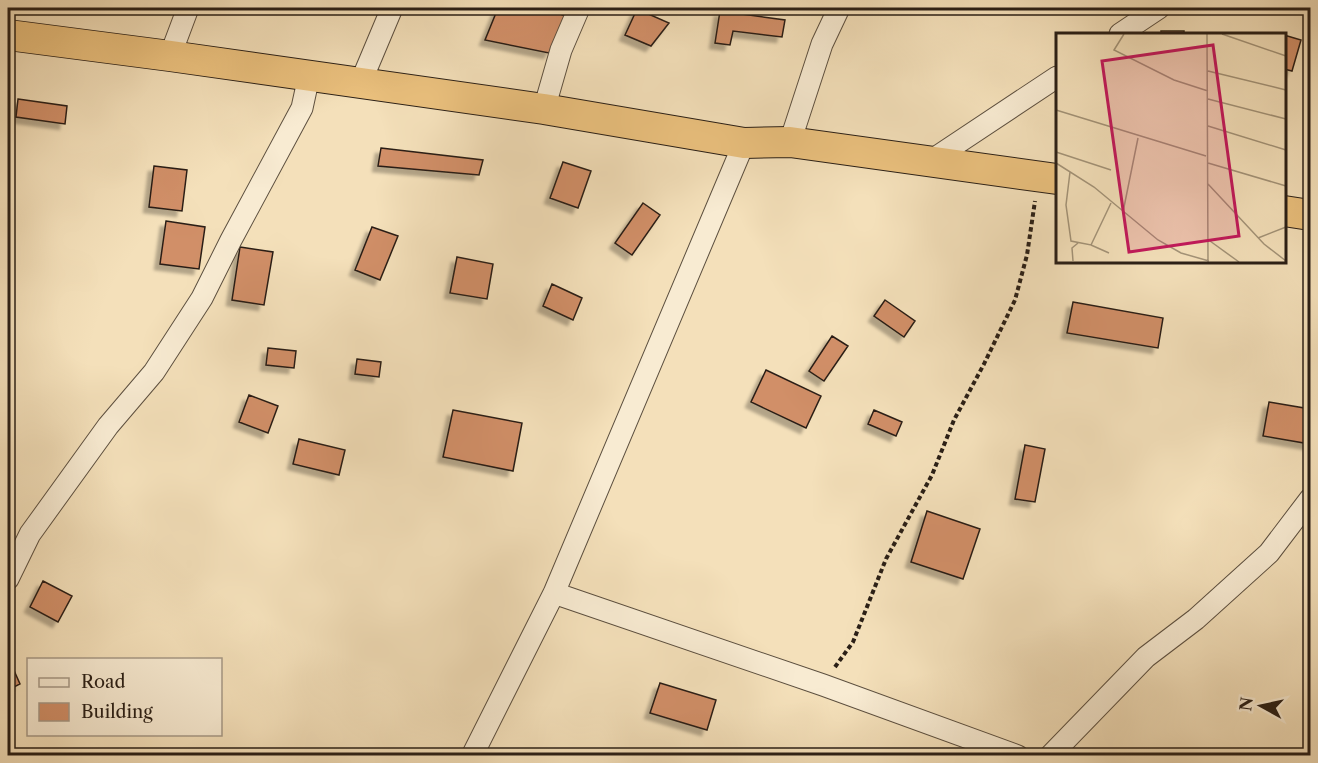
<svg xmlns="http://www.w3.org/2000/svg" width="1318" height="763" font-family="'Libre Caslon Text',serif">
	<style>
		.building { fill: #d18f68; stroke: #2a1f16; stroke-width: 1.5; filter: url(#shadow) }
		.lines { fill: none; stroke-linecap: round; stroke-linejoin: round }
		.minor-casing { stroke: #5c4f3f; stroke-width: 23 }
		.highway-casing { stroke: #2a1f16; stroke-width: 32 }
		.path { stroke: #2a1f16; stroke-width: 4; stroke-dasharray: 4.5 3; stroke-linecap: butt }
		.minor { stroke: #f8ebd2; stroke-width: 21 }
		.highway { stroke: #eac07d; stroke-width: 30 }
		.inset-road { fill: none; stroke: #a39378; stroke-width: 1.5 }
		.view { fill: #c2185b; fill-opacity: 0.15; stroke: #c2185b; stroke-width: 3 }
		.inset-edge { fill: none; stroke: #2a1f16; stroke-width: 3 }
	</style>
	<defs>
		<filter id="shadow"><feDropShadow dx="-5.5" dy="5.5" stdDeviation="1.5" flood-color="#0004"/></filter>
	</defs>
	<rect width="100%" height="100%" fill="#f4e0ba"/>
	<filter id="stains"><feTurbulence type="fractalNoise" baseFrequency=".00333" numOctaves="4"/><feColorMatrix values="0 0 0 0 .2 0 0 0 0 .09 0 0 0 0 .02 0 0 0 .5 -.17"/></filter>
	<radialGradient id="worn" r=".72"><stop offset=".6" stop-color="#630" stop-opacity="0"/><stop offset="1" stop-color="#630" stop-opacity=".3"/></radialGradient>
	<path class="building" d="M498,8H546L570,18L549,53L485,40Z
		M637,9L669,23L651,46L625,35Z
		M720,11L785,20L782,37L733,31L730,45L715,43Z
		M1161,31H1184V34H1161Z
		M1284,35L1301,40L1292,71L1284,69Z
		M8,97L13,98L10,116L8,115Z
		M18,99L67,106L65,124L16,117Z
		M381,148L483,160L479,175L378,166Z
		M563,162L591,171L578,208L550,198Z
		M154,166L187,170L182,211L149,207Z
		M643,203L660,215L632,255L615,243Z
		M166,221L205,227L199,269L160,264Z
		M372,227L398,236L380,280L355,270Z
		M240,247L273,252L264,305L232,300Z
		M457,257L493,264L487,299L450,293Z
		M552,284L582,298L573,320L543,306Z
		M885,300L915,321L904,337L874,316Z
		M1073,302L1163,318L1158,348L1067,333Z
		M832,336L848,346L824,381L809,371Z
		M268,348L296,351L294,368L266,365Z
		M357,359L381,362L379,377L355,374Z
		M766,370L821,396L806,428L751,402Z
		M249,395L278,406L268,433L239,422Z
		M1269,402L1310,409V444L1263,436Z
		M453,410L522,423L513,471L443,457Z
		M874,410L902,422L896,436L868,424Z
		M299,439L345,450L339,475L293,464Z
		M1025,445L1045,449L1035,502L1015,499Z
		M927,511L980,529L963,579L911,562Z
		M43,581L72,596L58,622L30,607Z
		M12,666L20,684L8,690V667Z
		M660,683L716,700L707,730L650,713Z"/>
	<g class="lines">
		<defs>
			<path id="minor" d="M1120,34L1159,8
				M170,56L188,8
				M360,84L392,8
				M544,109L561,50L579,8
				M790,142L822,44L839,8
				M932,160L1057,77
				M8,579L30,534L108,426L154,372L202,298L231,240L302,108L309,76
				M554,593L823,685L1018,756
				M472,756L554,593L744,143
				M1050,756L1146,657L1196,619L1269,553L1310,499"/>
			<path id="highway" d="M8,35L170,56L544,109L744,143L790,142L1057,179
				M1284,211L1310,215"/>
		</defs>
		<use href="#minor" class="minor-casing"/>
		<use href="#highway" class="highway-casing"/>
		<path class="path" d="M835,667L853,642L886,559L932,475L954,420L984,364L1015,300L1027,255L1035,201"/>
		<use href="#minor" class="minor"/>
		<use href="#highway" class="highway"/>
	</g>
	<g transform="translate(1056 33)">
		<rect width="230" height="230" fill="#f4e0ba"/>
		<path class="inset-road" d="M68,1L58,17L118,47L152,58M151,1L152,229M166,1L230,23M152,38L230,57M152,66L230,86M0,77L150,123M152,93L230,117M0,119L55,137M0,130L38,154L102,207L125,220L153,228M152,130L230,153M14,139L10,172L15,208L35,212L55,170M152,151L208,211L230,228M67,179L82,105M202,205L230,194M154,208L183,229M35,212L53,220M17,228L16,215L22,210"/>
		<path class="view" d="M157,12L183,203L73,219L46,28Z"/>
		<rect width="230" height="230" class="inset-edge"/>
	</g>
	<rect width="1318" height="763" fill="none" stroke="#f4e0ba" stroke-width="30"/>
	<rect x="9" y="9" width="1300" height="745" fill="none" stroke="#2a1f16" stroke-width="3"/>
	<rect x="15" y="15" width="1288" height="733" fill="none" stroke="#2a1f16" stroke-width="1.5"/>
	<rect x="27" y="658" width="195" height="78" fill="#f8ebd2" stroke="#a69987" stroke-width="1.5"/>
	<rect x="39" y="678" width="30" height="9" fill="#f8ebd2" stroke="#a69987" stroke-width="1.5"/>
	<text x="81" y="688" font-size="18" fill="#2a1f16">Road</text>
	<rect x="39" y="703" width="30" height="18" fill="#d18f68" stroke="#a69987" stroke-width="1.5"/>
	<text x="81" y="718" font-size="18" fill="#2a1f16">Building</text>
	<g transform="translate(1261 706) rotate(278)" stroke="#f8ebd2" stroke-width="4.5" paint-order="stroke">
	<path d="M0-4.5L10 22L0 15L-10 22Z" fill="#2a1f16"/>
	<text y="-9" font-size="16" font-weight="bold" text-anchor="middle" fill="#2a1f16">N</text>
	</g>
	<rect width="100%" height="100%" filter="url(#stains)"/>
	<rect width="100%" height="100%" fill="url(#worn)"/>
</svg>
